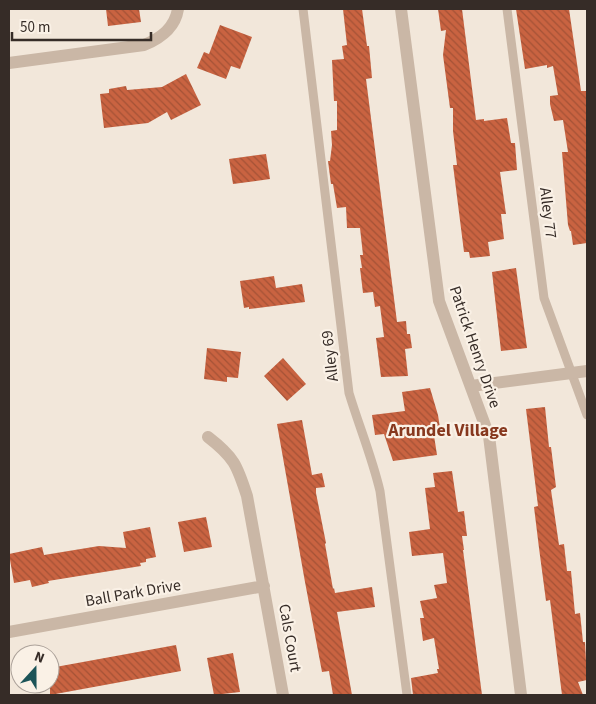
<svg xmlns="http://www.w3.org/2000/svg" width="596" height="704" font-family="'Source Sans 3',sans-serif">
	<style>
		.building { fill: url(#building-back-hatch) }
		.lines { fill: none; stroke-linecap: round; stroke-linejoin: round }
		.lane { stroke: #cab7a6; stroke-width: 9 }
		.street { stroke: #cab7a6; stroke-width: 12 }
		.labels { text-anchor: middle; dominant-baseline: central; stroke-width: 4.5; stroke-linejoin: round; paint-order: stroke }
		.street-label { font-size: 16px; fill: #362c27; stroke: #faf1e6 }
		.neighbourhood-label { font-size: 18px; font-weight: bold; fill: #87381e; stroke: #faf1e6 }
	</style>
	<defs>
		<pattern id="building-back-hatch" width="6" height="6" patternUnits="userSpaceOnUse" patternTransform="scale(1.25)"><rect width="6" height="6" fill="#c96341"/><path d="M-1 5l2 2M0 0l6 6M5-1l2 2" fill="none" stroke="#a45236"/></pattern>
	</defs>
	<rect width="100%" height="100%" fill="#f2e7da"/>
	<path class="building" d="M106,9H139L141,22L108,26Z
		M343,9H362L367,46H369L372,78L366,79L397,322L406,321L407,334H410L412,348L405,349L408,376L381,377L376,338L384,337L380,306L375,307L373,292L363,293L360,268H362L360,255H363L360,228H347L346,207L337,208L333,184H331L328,161H330L332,145L331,131L337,130V101H334L332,60L344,59L342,46L347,45Z
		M438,9H462L476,120L484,119V121L507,118L511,143H515L517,170L500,172L506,214H501L504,239L488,242L490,256L470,258L469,252H464L453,165H457L453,131V108H450L443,55L446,30L441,31Z
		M516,9H569L581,91H586L587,102V243L573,245L571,231H570L568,225L562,152H568L563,120L554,121L550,104V96L558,95L553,66L547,68V65L525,69Z
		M220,25L252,37L240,69L231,66L226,79L197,68L204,52L209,54Z
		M186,74L201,105L171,120L167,112L148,123L104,128L100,94L109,93V89L126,86L127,90L162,87Z
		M266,154L270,179L233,184L229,159Z
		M516,268L527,348L501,351L492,272Z
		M274,276L276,288L302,284L305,302L249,309V307L244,308L240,281Z
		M207,348L241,352L238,378L227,377V382L204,379Z
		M283,358L306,384L287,401L264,376Z
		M430,388L438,415L440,428L433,429L437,455L393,461L384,434L375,435L372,415L405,411L402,392Z
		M545,407L549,447H551L556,487L551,490L559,545L564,544L567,571H571L575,614L580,613L583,642H585L587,680L578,682L583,695H562L550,600L546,601L539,548L534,507L538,506L526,409Z
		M302,420L312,475L322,473L325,487L316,488V493L326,543L325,544L333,589L334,588L335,593L372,587L375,607L337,612L352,695H333L329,671L322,672L305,582L277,424Z
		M452,471L458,512L464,511L466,528L467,536H462L464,550H463L482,695H413L411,678L438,673L437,669H439L434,638L423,641L420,618H424L420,601L437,598L434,585L447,583L443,553L412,556L409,532L430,529L425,488L435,487L433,473Z
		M206,517L212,547L184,552L178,522Z
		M150,527L156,557L146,559V562L140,563L141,566L48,581L49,583L32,587L30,580L14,583L9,554L42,547L44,555L99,546L126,548L123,532Z
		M176,645L181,671L50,695V668Z
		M233,653L240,692L214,695L207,658Z"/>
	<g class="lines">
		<path class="lane" d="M303,9L349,393C359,426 372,457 380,491L407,695
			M507,9L544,298L587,415"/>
		<path class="street" d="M401,9L439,301L489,436L521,695
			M9,63L144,45C161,38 175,28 178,9
			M471,386L587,371
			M208,437C234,457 237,465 247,496L283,695
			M9,632L264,586"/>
	</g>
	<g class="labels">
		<g class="street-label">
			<text transform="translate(548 213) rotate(83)">Alley 77</text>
			<text transform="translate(475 347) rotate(71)">Patrick Henry Drive</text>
			<text transform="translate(330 356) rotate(-97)">Alley 69</text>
			<text transform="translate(133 593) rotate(-10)">Ball Park Drive</text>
			<text transform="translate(290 638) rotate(80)">Cals Court</text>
		</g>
		<g class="neighbourhood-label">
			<text x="448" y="430">Arundel Village</text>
		</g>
	</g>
	<rect width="596" height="704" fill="none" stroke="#362c27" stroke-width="20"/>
	<g transform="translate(35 669) rotate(21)"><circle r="24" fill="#faf1e6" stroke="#aca29a"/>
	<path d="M0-4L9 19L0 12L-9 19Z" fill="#1c5458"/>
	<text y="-8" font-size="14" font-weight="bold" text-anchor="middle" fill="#362c27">N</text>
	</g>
	<path d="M12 32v8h139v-8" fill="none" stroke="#362c27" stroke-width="2.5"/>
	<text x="20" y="32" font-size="15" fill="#362c27" stroke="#faf1e6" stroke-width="4" paint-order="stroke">50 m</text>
</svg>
